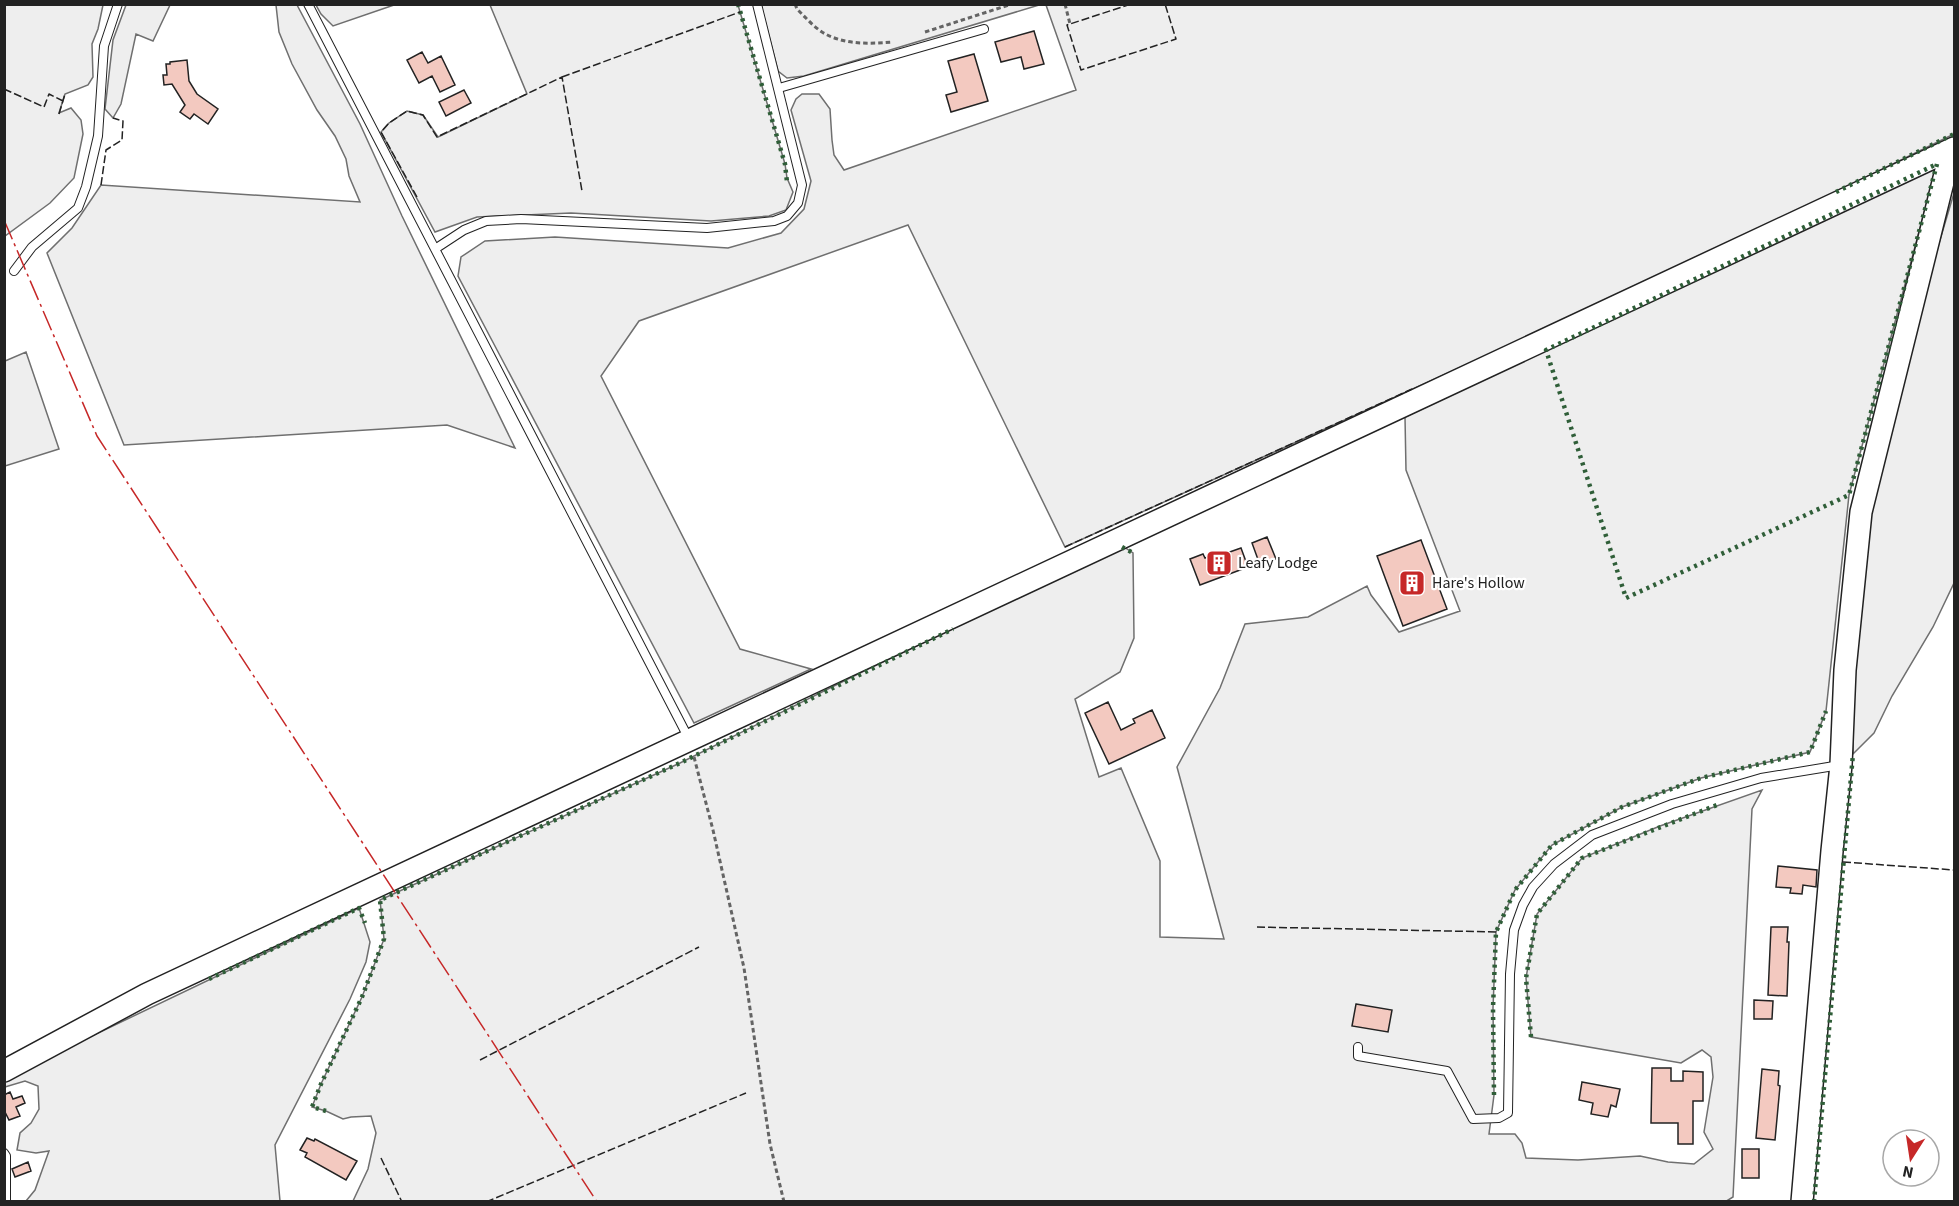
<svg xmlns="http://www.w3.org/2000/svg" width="1959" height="1206" font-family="'Source Sans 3',sans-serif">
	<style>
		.green { fill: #eee; stroke: #6f6f6f; stroke-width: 1.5 }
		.building { fill: #f3c9c0; stroke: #222; stroke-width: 1.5 }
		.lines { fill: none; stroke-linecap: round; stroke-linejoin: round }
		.lane-casing { stroke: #222; stroke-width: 10 }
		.secondary-casing { stroke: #222; stroke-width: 24 }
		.path { stroke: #646464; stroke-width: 3; stroke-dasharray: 4.5 3; stroke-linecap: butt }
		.lane { stroke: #fff; stroke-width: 8 }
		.secondary { stroke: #fff; stroke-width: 21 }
		.hedge { stroke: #2f5e38; stroke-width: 4.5; stroke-dasharray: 3 4.5; stroke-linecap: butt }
		.fence { stroke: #222; stroke-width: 1.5; stroke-dasharray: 8 3; stroke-linecap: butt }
		.power { stroke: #c62828; stroke-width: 1.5; stroke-dasharray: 21 4.5 3 4.5; stroke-linecap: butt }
		.labels { text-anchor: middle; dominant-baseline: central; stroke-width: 4.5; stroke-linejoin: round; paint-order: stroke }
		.poi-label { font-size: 16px; fill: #222; stroke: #fff; text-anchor: start }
	</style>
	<rect width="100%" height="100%" fill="#fff"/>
	<path class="green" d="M5,4L103,5L98,29L92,44L93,77L88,85L65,94L59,113L71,108L81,120L83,134L74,178L50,203L5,236Z
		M126,5H170L153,41L136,34L121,104L113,118L105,109L113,40Z
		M276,5H297L360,124L402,216L515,448L447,425L124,445L47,253L72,228L101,185L360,202L349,176L346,159L335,136L317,110L292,64L279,32Z
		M316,5H394L333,26L321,14Z
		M490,5H738L785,164L787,178L793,192L786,210L769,216L711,221L571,213L477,217L435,232L381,132L389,123L407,111L423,115L438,137L527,94Z
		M761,5H1039L804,76L787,78L778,71Z
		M1046,5H1954V134L1624,296L1549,327L1065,547L908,225L639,321L601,376L740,649L811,669L694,723L458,276L461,257L485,241L555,237L728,248L781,233L804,209L811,181L791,110L796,99L802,94H819L830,109L832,140L834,155L844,170L1076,90Z
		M1937,164L1849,495L1826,711L1810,752L1701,778L1622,807L1552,845L1515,890L1496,932L1493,1008L1494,1095L1489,1134H1515L1522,1143L1526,1158L1578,1160L1640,1156L1668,1162L1694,1164L1713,1149L1704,1132L1713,1077L1711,1057L1702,1050L1681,1063L1531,1037L1526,978L1537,914L1582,858L1660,826L1762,790L1752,809L1733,1197L1725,1202L353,1201L368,1169L376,1133L371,1116L351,1117L343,1119L326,1111L312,1107L321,1084L362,997L384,939L380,900L680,763L866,670L1124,547L1133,553L1134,638L1120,672L1075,699L1099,777L1121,768L1160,861V937L1224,939L1177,767L1220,688L1245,624L1308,617L1367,586L1371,595L1399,632L1460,611L1406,470L1405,417Z
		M1954,193V583L1933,627L1892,696L1874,733L1853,754L1854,653L1868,515L1931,270Z
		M26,352L59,449L5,466V361Z
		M359,908L370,942L366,962L350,999L275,1145L280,1201H26L35,1190L49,1151L36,1153L17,1150L20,1133L31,1123L39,1109L38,1086L25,1081L5,1087V1081L48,1057Z"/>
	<path class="building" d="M1034,31L1044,64L1024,69L1021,57L1001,62L995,42Z
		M422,52L428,63L441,56L455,85L440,92L432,76L419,83L407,60Z
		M974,54L988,101L951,112L946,95L957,92L948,61Z
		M187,60L189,81L197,94L218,109L208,124L194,114L190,119L180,112L185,105L172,84L164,85L163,75H167L166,64H170V62Z
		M464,90L471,103L446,116L439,102Z
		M1267,537L1276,559L1260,565L1252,543Z
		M1421,540L1447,609L1403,626L1377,556Z
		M1241,548L1248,567L1200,585L1190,559L1203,554L1205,558L1223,551L1224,554Z
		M1108,702L1121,730L1135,723L1133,719L1152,710L1165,738L1109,764L1085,713Z
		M1778,866L1817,870L1816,887L1803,885L1802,894L1790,893L1791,888L1776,887Z
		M1771,927H1788L1787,942H1789L1787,996L1768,995Z
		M1754,1000L1773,1001L1772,1019H1754Z
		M1356,1004L1392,1010L1388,1032L1352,1026Z
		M1652,1068H1671V1081H1683V1071L1703,1072V1101H1693V1144H1678V1123H1651Z
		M1762,1069L1779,1071L1778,1085L1780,1086L1775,1140L1756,1138Z
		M1582,1082L1620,1089L1616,1107L1611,1105L1608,1117L1591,1114L1593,1103L1579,1100Z
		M10,1092L13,1099L22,1096L25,1103L16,1107L20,1116L9,1120L4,1110V1095Z
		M307,1138L314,1141L315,1139L357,1161L346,1180L305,1157L307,1153L300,1150Z
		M1742,1149H1759V1178H1742Z
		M28,1162L31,1171L15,1177L12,1169Z"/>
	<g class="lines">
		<defs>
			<path id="lane" d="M308,4L689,739
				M779,88L984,29
				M435,249L464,230L486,221L521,219L707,228L774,221L787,216L798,203L802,185L757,4
				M14,271L32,247L78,208L86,187L98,136L104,46L118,4
				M1358,1047V1056L1447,1071L1473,1119L1499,1118L1508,1113L1510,974L1514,930L1523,905L1533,887L1554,864L1592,835L1672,804L1761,778L1840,765
				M4,1153L6,1156V1202"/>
			<path id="secondary" d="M4,1071L147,994L1954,148
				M1802,1202L1832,851L1841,765L1845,670L1861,512L1951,150"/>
		</defs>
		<use href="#lane" class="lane-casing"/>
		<use href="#secondary" class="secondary-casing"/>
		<path class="path" d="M795,4L797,9C805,17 813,26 822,32C843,45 869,44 893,42
			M1065,4L1070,24
			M925,32L1012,4
			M694,757L713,830L744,968L770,1144L784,1202"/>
		<use href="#lane" class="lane"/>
		<use href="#secondary" class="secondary"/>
		<path class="hedge" d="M738,4L785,164L787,182
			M1937,164L1849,495L1626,598L1546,350Z
			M1836,192L1954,134
			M1122,547L1133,553
			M209,979L359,908L365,923
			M1531,1037L1526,978L1537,914L1582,858L1717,805
			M1494,1095L1493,1008L1496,932L1515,890L1552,845L1622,807L1701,778L1810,752L1826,711
			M326,1111L312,1107L321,1084L362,997L384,939L380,900L680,763L953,629
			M1814,1202L1853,754"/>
		<path class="fence" d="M1131,4L1067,25L1081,70L1176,39L1165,4
			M562,77L740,12
			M4,89L44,107L49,94L63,101
			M59,114L65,94
			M101,185L106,150L122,140L123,121L113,118
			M417,197L381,132L389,123L407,111L423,115L437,137L562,77L582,191
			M1065,547L1412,389
			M1843,862L1954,870
			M1257,927L1496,932
			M480,1060L699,947
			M381,1158L402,1202
			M486,1202L746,1093"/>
		<path class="power" d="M4,220L97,436L597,1202"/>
	</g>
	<defs>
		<symbol id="building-square" viewBox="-11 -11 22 22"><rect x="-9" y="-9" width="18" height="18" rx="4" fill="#c62828" stroke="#fff"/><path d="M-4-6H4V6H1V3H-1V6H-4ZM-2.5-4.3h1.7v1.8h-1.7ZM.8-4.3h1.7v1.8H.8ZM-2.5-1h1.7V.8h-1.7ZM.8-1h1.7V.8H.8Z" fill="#fff"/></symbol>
	</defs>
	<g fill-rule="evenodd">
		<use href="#building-square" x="1204" y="548" width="30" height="30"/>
		<use href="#building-square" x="1397" y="568" width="30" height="30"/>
	</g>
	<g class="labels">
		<g class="poi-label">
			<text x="1238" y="563">Leafy Lodge</text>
			<text x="1432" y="583">Hare's Hollow</text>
		</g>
	</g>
	<rect width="1959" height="1206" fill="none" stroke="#222222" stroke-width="12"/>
	<g transform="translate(1911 1158) rotate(192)"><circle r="28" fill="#ffffff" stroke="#a7a7a7" stroke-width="1.5"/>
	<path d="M0-4.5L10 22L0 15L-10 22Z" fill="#c62828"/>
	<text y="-9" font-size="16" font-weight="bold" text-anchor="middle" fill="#222222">N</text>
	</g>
</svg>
